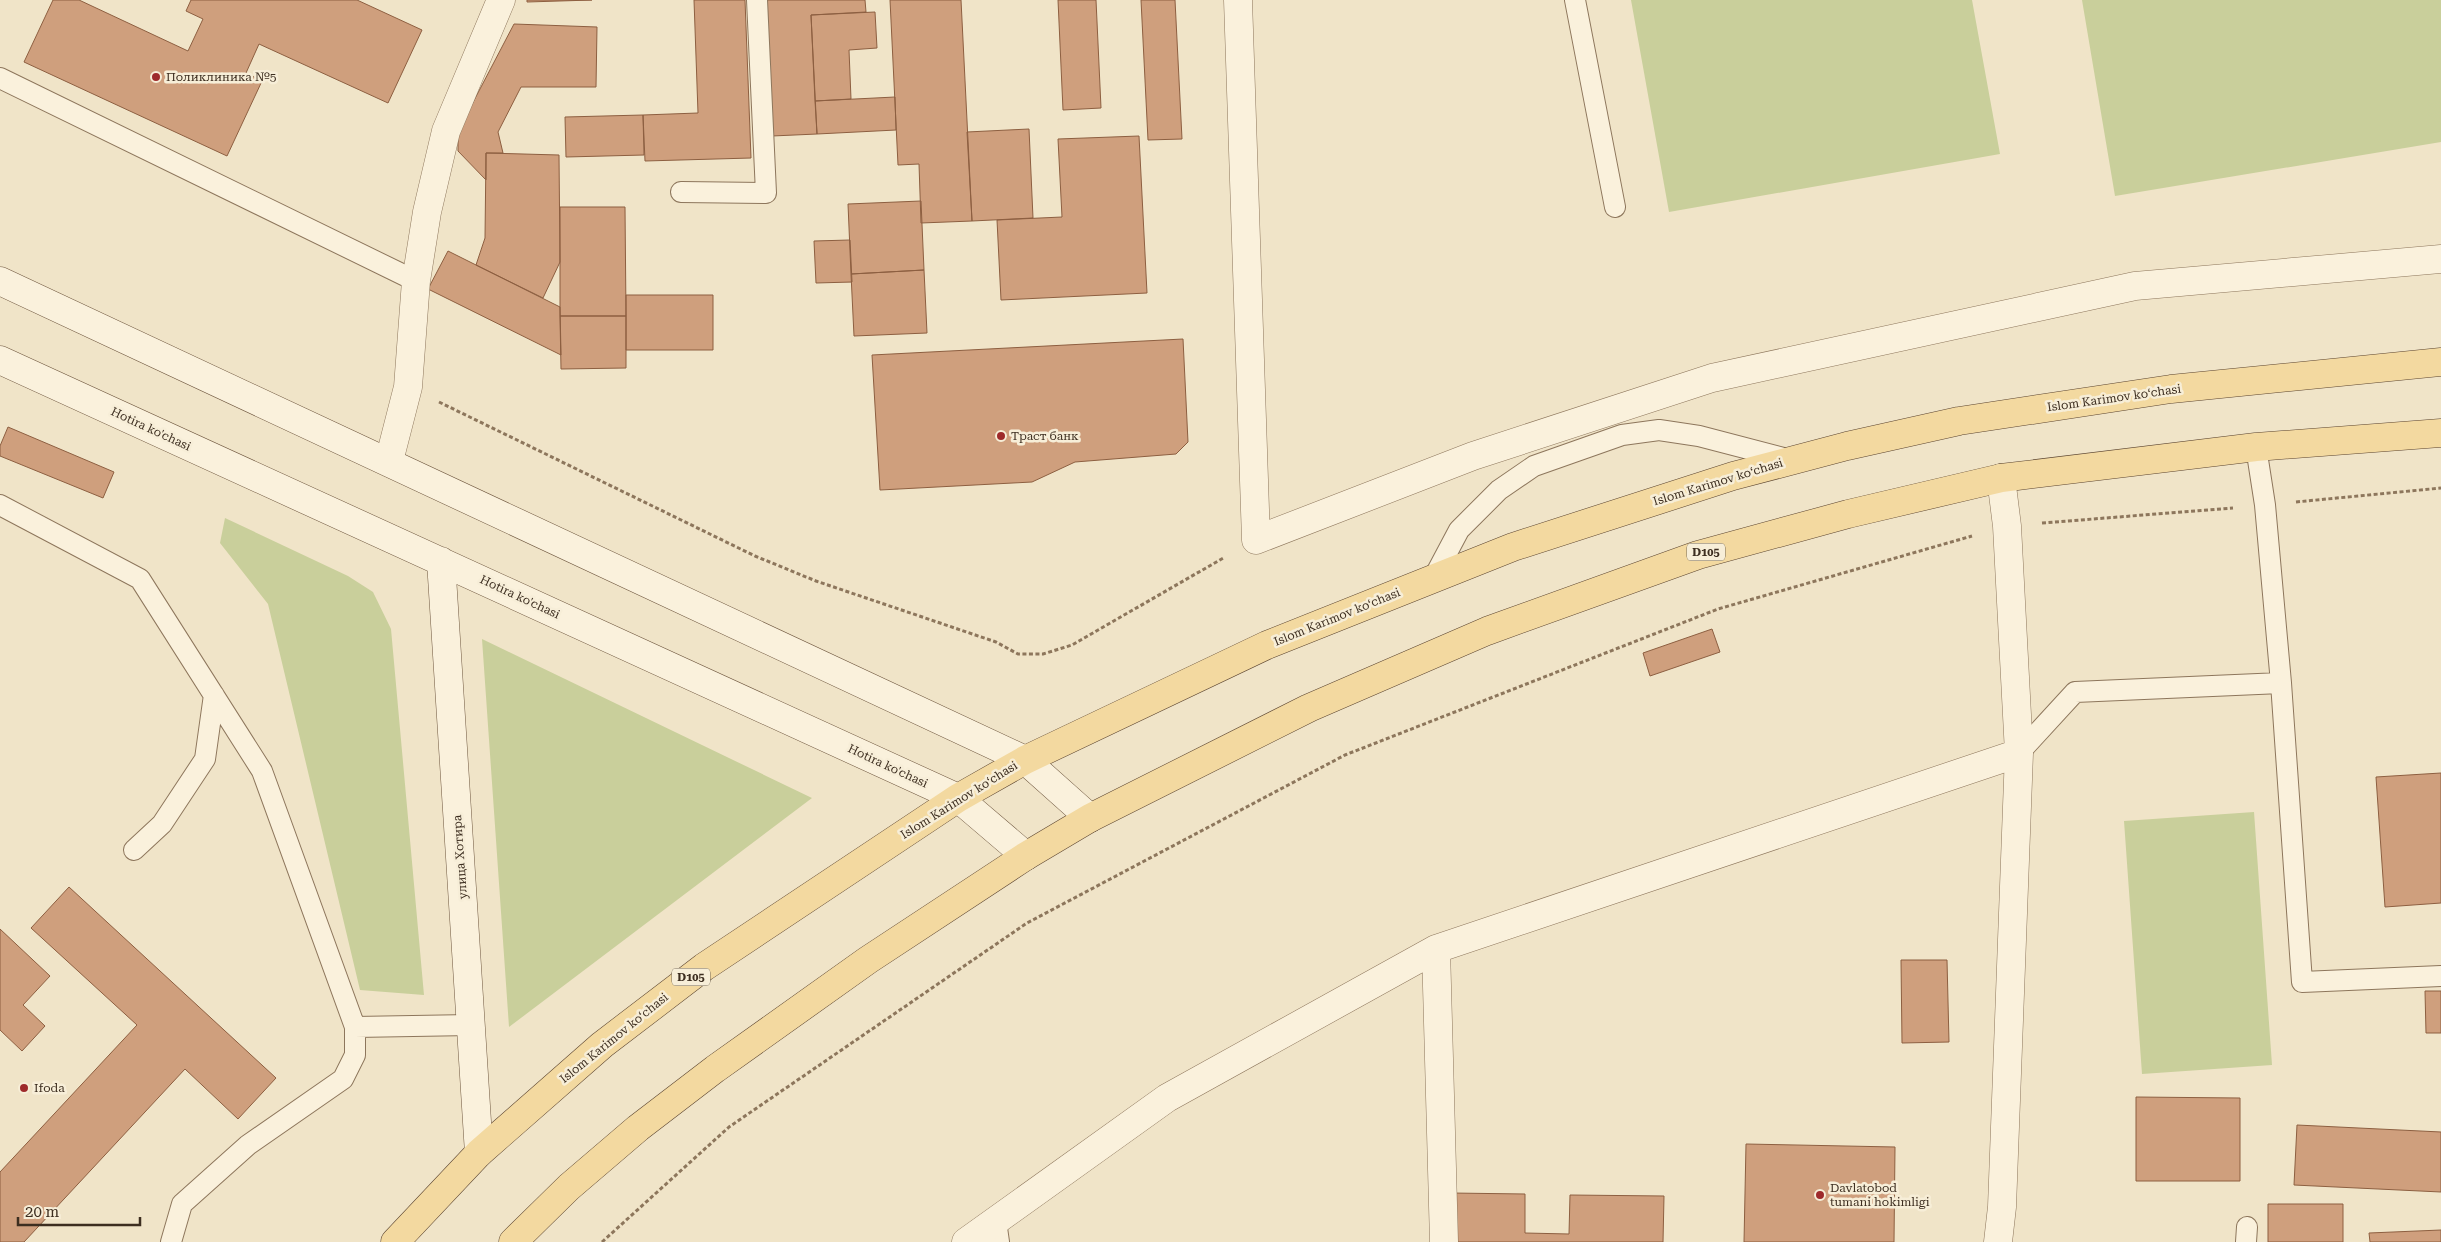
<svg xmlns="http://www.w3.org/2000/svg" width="2441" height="1242" font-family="'Roboto Serif',serif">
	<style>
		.green { fill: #c9cf9b }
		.building { fill: #cf9f7d; stroke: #8d5f41 }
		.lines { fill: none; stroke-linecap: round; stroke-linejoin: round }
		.lane-casing { stroke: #8d765c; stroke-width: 22 }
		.street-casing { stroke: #8d765c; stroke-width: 29 }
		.secondary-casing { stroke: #6f573f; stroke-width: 29 }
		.primary-casing { stroke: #5b4430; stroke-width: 29 }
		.path { stroke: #8d765c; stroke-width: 3; stroke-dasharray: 4 2.5; stroke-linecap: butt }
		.lane { stroke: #faf1dc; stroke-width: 20 }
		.street { stroke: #faf1dc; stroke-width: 28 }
		.secondary { stroke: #faf1dc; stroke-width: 28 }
		.primary { stroke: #f3d9a0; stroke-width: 28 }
		.poi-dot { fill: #9e2a2b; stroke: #f7eed8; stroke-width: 2 }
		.labels { text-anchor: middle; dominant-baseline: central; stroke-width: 5; stroke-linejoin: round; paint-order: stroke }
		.shield { fill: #f7eed8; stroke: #756857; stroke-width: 1 }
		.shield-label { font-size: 11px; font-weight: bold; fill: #3d2e20 }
		.poi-label { font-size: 12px; fill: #3d2e20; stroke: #f7eed8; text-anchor: start }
		.street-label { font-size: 12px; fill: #3d2e20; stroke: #f7eed8 }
	</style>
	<rect width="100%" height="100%" fill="#f0e4c8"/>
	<path class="green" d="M1631,0H1972L2000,154L1669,212Z
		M2082,0H2441V142L2115,196Z
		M225,518L348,576L373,592L391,629L424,995L360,990L268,604L220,543Z
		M482,639L812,798L509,1027Z
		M2254,812L2272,1065L2142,1074L2124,821Z"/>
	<path class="building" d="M53,0H79L188,51L203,19L186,11L191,0H357L422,30L388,103L259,44L246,73L262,81L227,156L24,62Z
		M527,0H592L527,2Z
		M694,0H745L751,158L645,161L643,115L698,113Z
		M765,0H865L866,12L811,15L817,134L772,136Z
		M890,0H961L972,221L921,223L919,164L898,165Z
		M1058,0H1096L1101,108L1063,110Z
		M1141,0H1175L1182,139L1148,140Z
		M875,12L877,48L849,50L851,99L815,101L811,15Z
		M514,24L597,27L596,87H521L498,132L503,153H486V180L458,151V131Z
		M895,97L896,130L817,134L815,101Z
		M643,115L644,155L566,157L565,117Z
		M1029,129L1033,218L972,221L967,132Z
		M1139,136L1147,293L1001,300L997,220L1062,217L1058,139Z
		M486,153L559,155L560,262L543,298L476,265L485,238Z
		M921,201L924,270L851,274L848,204Z
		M560,207H625L626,316H560Z
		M850,240L852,282L816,283L814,241Z
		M448,251L560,307L561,355L428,289Z
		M924,270L927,333L854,336L851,274Z
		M626,295H713V350H626Z
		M560,316H626V368L561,369Z
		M1183,339L1188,442L1176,454L1075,462L1032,482L880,490L872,355Z
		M8,427L114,472L103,498L0,456V446Z
		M1712,629L1720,652L1650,676L1643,653Z
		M2441,773V903L2385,907L2376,777Z
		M69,887L276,1078L238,1119L185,1069L24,1242H0V1172L137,1025L31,928Z
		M0,929L50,976L23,1005L45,1026L22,1051L0,1030Z
		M1901,960H1947L1949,1042L1902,1043Z
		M2425,991H2441V1033H2426Z
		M2136,1097L2240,1098V1181H2136Z
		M2297,1125L2441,1132V1192L2294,1185Z
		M1746,1144L1895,1147L1894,1242H1744Z
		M1451,1193L1525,1194V1233L1569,1234L1570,1195L1664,1196L1663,1242H1450Z
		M2268,1204H2343V1242H2268Z
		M2441,1230V1242H2370L2369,1233Z"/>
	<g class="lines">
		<defs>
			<path id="lane" d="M1575,0L1615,207
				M0,78L416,281
				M681,192L766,193L757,0
				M0,505L140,579L262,771L355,1027V1055L343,1079L248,1145L182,1204L171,1242
				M1433,579L1459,530L1499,490L1534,466L1622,435L1659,430L1699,436L1791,460
				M2281,683L2302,982L2441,976
				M2019,753L2075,692L2281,683L2265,505L2256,447
				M134,850L162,824L205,759L214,695
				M355,1027L471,1025
				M996,1221L999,1242
				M2246,1242L2247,1227"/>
			<path id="street" d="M1238,0L1256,540L1473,456L1712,378L2135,286L2441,259
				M389,461L408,387L416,281L427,212L446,131L501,0
				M1436,949L1444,1242
				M966,1242L1167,1098L1436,949L2019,753
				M1998,1242L2002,1207L2019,753L2007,526L2001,478"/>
			<path id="secondary" d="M0,281L1025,760L1090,818
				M0,360L958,798L1026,856
				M441,561L479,1153"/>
			<path id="primary" d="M395,1242L479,1153L602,1045L704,967L958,798L1025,760L1267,645L1513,547L1733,476L1847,446L1959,421L2171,389L2441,362
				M513,1242L569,1187L638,1128L715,1069L868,960L1026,856L1090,818L1309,708L1487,631L1698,555L1848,514L2001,478L2256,447L2441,433"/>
		</defs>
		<use href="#lane" class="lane-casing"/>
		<use href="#street" class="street-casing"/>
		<use href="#secondary" class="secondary-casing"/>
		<use href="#primary" class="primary-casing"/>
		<path class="path" d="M439,402L755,556L816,581L996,642L1018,654H1043L1072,645L1225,557
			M2296,502L2441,488
			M2042,523L2233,508
			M602,1242L729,1127L1027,923L1345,755L1718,609L1972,536"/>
		<use href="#lane" class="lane"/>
		<use href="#street" class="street"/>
		<use href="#secondary" class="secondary"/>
		<use href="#primary" class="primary"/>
	</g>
	<g class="poi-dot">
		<circle cx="156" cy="77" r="5"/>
		<circle cx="1001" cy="436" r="5"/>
		<circle cx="24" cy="1088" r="5"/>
		<circle cx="1820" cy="1195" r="5"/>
	</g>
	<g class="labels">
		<g class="shield">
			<rect x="1687" y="543.5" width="38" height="17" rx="4"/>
			<rect x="672" y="968.5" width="38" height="17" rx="4"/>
		</g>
		<g class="shield-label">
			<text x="1706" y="552">D105</text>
			<text x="691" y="977">D105</text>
		</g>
		<g class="poi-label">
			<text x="166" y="77">Поликлиника №5</text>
			<text x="1011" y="436">Траст банк</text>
			<text x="34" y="1088">Ifoda</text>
			<text x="1830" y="1188">Davlatobod<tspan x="1830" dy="14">tumani hokimligi</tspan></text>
		</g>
		<g class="street-label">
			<text transform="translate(2114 398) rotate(-8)">Islom Karimov koʻchasi</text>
			<text transform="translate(151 429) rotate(25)">Hotira ko'chasi</text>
			<text transform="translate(1718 482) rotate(-17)">Islom Karimov koʻchasi</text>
			<text transform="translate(520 597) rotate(25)">Hotira ko'chasi</text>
			<text transform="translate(1337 617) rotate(-22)">Islom Karimov koʻchasi</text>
			<text transform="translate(888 766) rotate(25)">Hotira ko'chasi</text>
			<text transform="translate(959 800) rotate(-32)">Islom Karimov koʻchasi</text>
			<text transform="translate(460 857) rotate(-94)">улица Хотира</text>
			<text transform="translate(614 1038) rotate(-39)">Islom Karimov koʻchasi</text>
		</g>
	</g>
	<path d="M18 1217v8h122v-8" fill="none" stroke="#3d2e20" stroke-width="2.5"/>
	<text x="25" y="1217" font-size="15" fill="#3d2e20" stroke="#f7eed8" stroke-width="4" paint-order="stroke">20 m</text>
</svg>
